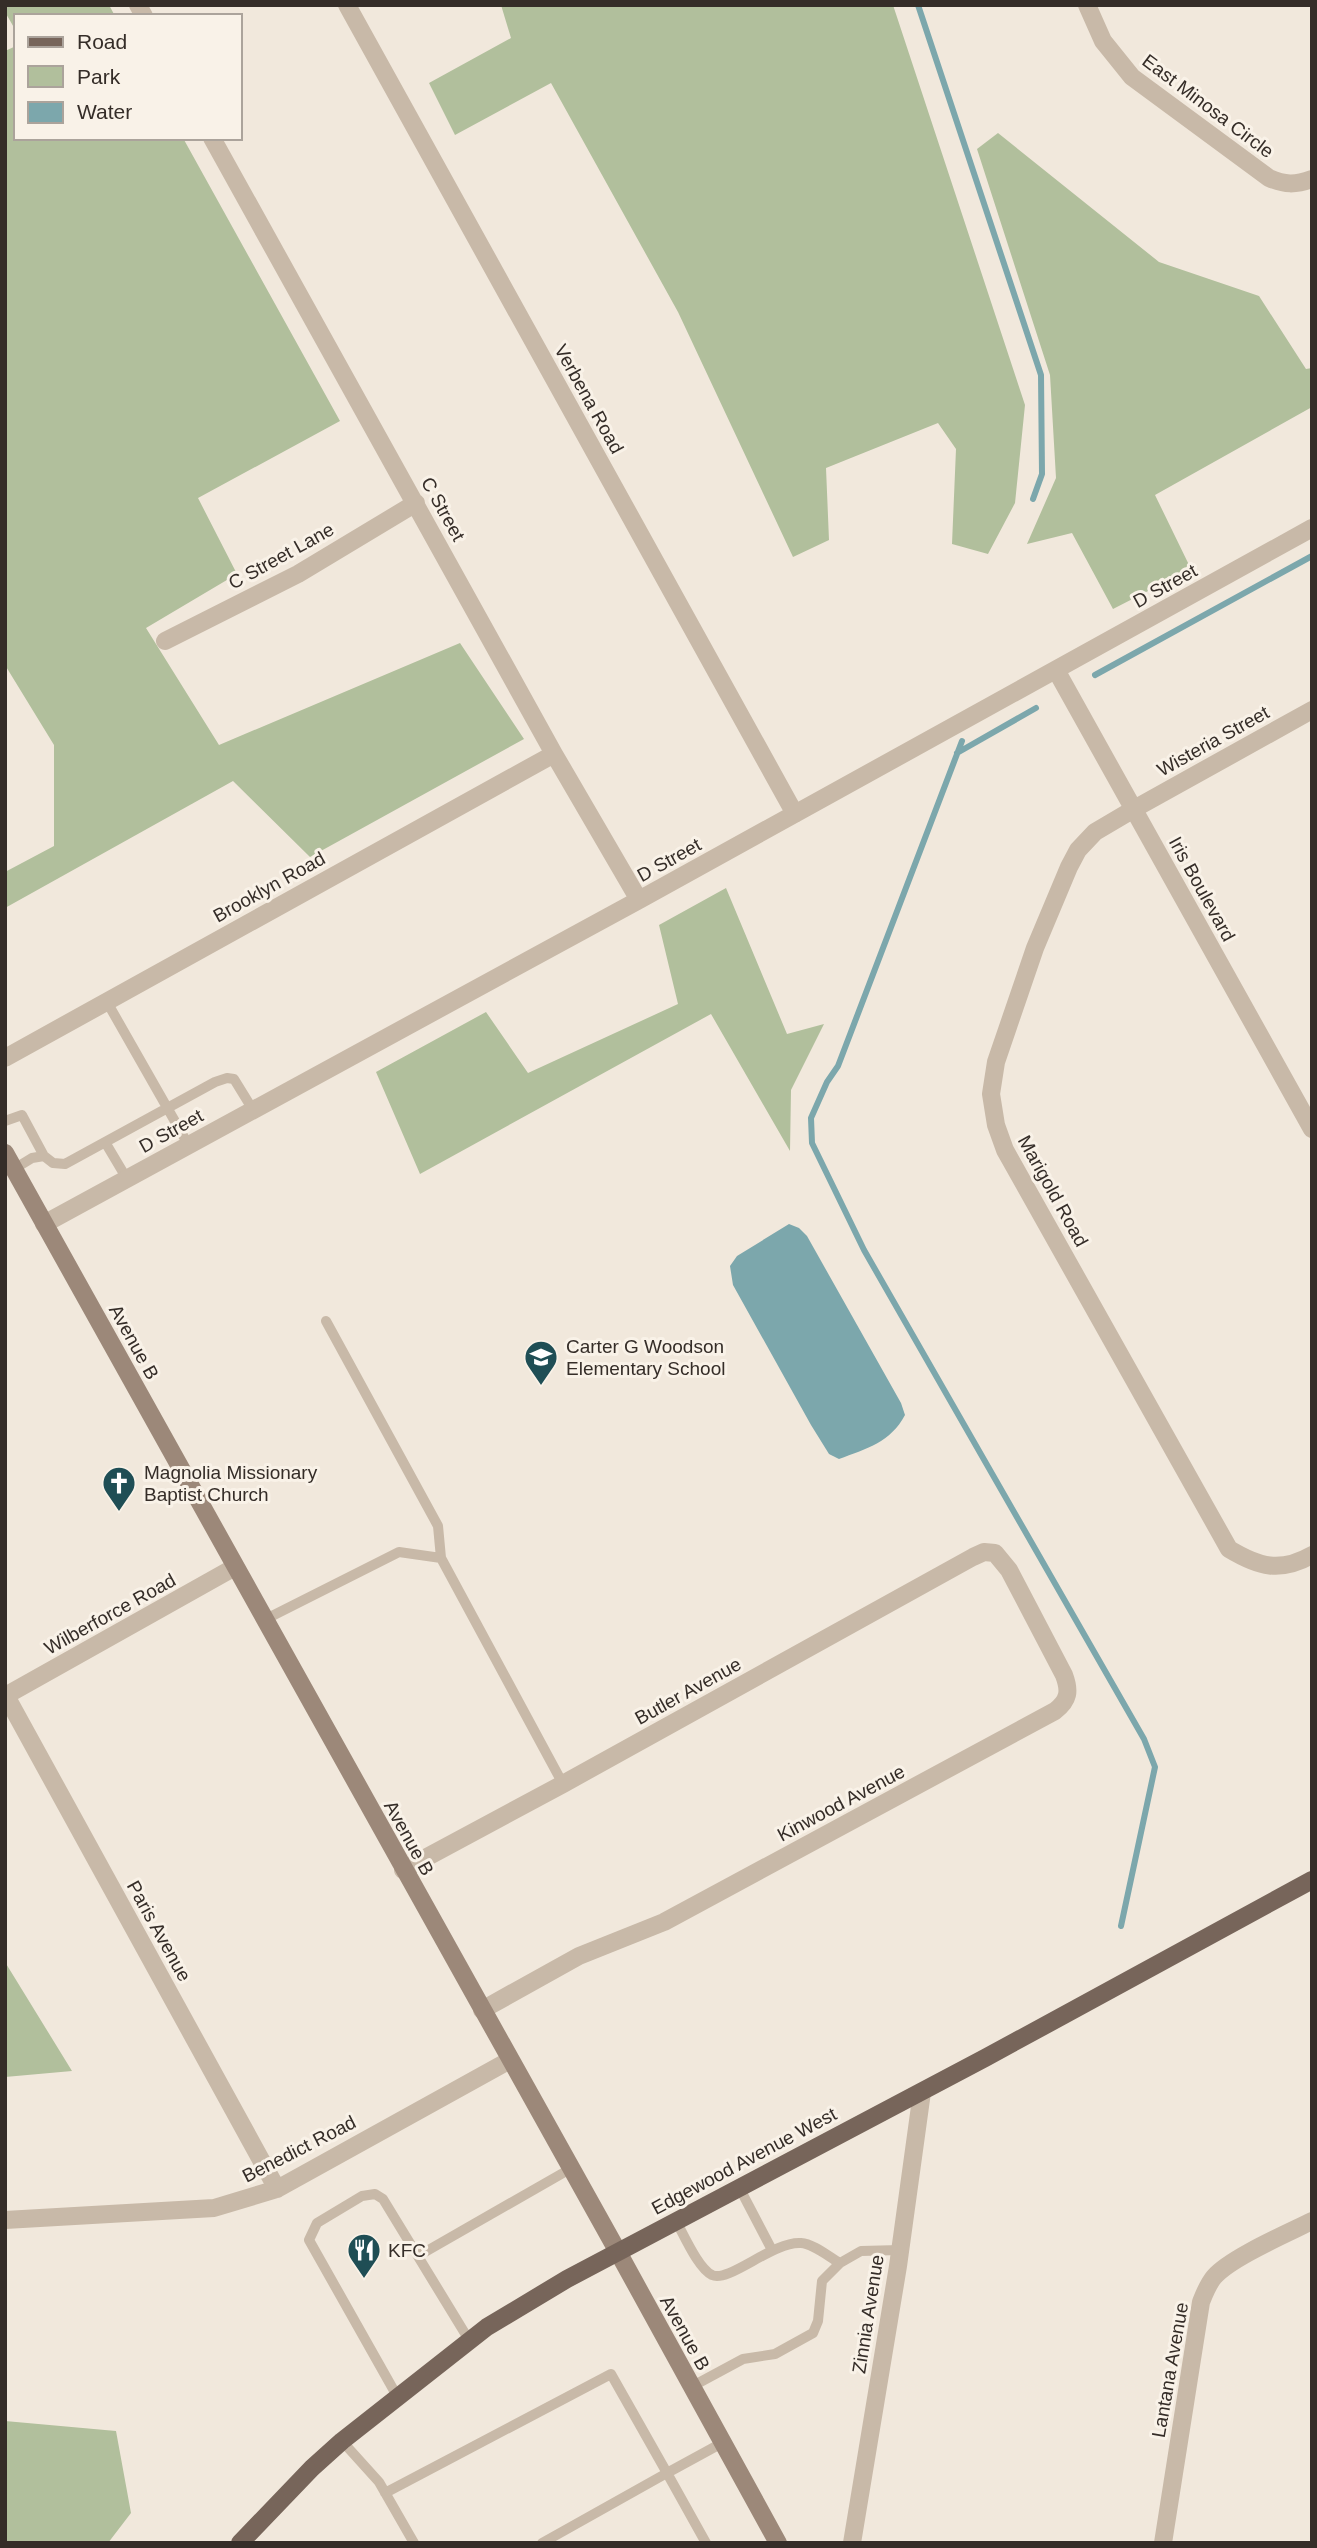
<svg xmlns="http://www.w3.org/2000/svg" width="1317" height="2548" font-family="Helvetica,sans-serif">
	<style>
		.green { fill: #b1bf9c }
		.water { fill: #7ca7ac }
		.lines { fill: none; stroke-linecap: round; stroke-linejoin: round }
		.stream { stroke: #7ca7ac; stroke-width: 6 }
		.lane { stroke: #c8b9a8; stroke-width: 10 }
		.street { stroke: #c8b9a8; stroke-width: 18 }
		.secondary { stroke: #9c8879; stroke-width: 18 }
		.primary { stroke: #77655a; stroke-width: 18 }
		.labels { text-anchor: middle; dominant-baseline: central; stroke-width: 6; stroke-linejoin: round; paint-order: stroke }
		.street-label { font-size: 19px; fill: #352d28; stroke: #f9f2e8 }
		.poi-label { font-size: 19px; fill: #352d28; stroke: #f9f2e8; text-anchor: start }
	</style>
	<rect width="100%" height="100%" fill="#f1e8dc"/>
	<path class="green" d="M5,5H109L115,16H16V31L5,12Z
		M501,5H893L1025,405L1015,503L988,554L952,544L956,449L938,423L826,468L829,540L793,557L678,312L551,83L455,135L429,83L511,38Z
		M16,46V138H183L340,421L198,498L237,574L146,628L219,745L460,643L524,739L310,857L233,781L5,908V872L54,846V745L5,665V51Z
		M998,133L1159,262L1259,296L1306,369L1312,368V407L1155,495L1191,569L1113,609L1072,533L1027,544L1056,478L1050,375L977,149Z
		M726,888L787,1034L824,1024L791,1090L790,1151L711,1014L420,1174L376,1072L486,1012L528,1073L678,1004L659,925Z
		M5,1962L72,2071L5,2077Z
		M5,2421L116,2431L131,2513L108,2543H5Z"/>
	<path class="water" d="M789,1224L799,1228L807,1236L901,1403L905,1415C891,1442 866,1449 839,1459L829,1454L811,1425L733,1285L730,1266L737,1256Z"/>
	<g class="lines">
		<path class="stream" d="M918,5L1041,375L1042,474L1033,499
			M1095,675L1312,556
			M962,741L838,1066L827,1082L811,1118L812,1143L864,1250L1144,1739L1155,1767L1121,1926
			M957,753L1036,708"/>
		<path class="lane" d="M107,1002L189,1146
			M5,1121L22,1115L44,1156
			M105,1142L127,1179
			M14,1169L32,1158L44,1156L53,1163L65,1164L215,1082L227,1078L234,1079L253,1110
			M326,1321L438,1526L441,1558
			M264,1620L399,1552L441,1558L563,1784
			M739,2187L772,2250
			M676,2221C684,2235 698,2268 712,2275C729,2283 773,2241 801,2243C814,2244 829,2257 840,2263
			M418,2256L570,2169
			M691,2387L743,2359L775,2354L813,2333L818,2321L822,2281L840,2263L861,2251L900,2250
			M397,2396L309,2240L317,2223L362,2196L375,2194L383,2199L469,2340
			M342,2441L379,2482L414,2543
			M385,2493L611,2374L667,2473L542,2543
			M706,2543L667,2473L722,2443"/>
		<path class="street" d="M138,5L144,16
			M347,5L795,814
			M1087,5L1103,41L1132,77L1269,178C1285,185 1295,185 1312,179
			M212,138L554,754L639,900
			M165,641L298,574L416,503
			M1056,670L1312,1129
			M1312,710L1134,809L1095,832L1078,850L1069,867L1035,948L996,1062L991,1094L996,1125L1005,1150L1229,1549C1259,1567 1280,1573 1312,1555
			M5,1058L554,754
			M44,1224L639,900L1312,528
			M5,1694L277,2189
			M5,1696L235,1567
			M403,1870L563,1784L973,1557L984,1552L995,1553L1009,1570L1064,1675C1070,1691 1069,1700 1055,1711L664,1922L579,1956L482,2010
			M5,2220L214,2208L277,2189L510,2060
			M852,2543L898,2266L922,2092
			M1163,2543L1201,2302C1205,2292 1208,2284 1214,2277C1230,2258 1288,2233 1312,2221"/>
		<path class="secondary" d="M5,1153L618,2252L778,2543"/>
		<path class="primary" d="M240,2543L312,2468L342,2441L487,2327L567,2279L985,2058L1312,1880"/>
	</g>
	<defs>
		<symbol id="school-pin" viewBox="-11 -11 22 30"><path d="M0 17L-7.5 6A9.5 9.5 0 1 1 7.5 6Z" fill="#1f4e55" stroke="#f9f2e8"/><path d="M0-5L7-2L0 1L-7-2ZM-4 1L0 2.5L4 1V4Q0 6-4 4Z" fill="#fff"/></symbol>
		<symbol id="church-pin" viewBox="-11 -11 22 30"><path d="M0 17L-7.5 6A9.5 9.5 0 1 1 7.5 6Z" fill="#1f4e55" stroke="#f9f2e8"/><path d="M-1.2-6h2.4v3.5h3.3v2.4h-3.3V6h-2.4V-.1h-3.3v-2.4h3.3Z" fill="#fff"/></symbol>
		<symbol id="restaurant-pin" viewBox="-11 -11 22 30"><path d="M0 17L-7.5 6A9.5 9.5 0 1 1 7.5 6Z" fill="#1f4e55" stroke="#f9f2e8"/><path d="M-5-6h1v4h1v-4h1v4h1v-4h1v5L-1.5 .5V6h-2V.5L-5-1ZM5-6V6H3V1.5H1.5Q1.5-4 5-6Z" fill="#fff"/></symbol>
	</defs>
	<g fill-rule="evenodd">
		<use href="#school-pin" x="522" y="1338" width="38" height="52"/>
		<use href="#church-pin" x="100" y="1464" width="38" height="52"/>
		<use href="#restaurant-pin" x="345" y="2231" width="38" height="52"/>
	</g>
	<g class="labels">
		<g class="street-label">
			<text transform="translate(1208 106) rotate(37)">East Minosa Circle</text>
			<text transform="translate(589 399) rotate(61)">Verbena Road</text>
			<text transform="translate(443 509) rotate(61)">C Street</text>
			<text transform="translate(281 556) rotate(-29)">C Street Lane</text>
			<text transform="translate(1165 586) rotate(-29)">D Street</text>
			<text transform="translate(1213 741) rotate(-29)">Wisteria Street</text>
			<text transform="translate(669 860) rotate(-29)">D Street</text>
			<text transform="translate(269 887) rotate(-29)">Brooklyn Road</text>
			<text transform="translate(1202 889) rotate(61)">Iris Boulevard</text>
			<text transform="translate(171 1131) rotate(-29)">D Street</text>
			<text transform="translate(1053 1191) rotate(61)">Marigold Road</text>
			<text transform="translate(134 1342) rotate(61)">Avenue B</text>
			<text transform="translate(110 1614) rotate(-29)">Wilberforce Road</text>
			<text transform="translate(688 1691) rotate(-29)">Butler Avenue</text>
			<text transform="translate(841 1803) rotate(-28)">Kinwood Avenue</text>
			<text transform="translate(409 1838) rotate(61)">Avenue B</text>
			<text transform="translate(159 1931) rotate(61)">Paris Avenue</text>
			<text transform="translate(299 2149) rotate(-27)">Benedict Road</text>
			<text transform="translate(744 2161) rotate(-28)">Edgewood Avenue West</text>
			<text transform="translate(868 2314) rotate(-81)">Zinnia Avenue</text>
			<text transform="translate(685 2333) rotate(61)">Avenue B</text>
			<text transform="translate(1170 2370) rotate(-80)">Lantana Avenue</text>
		</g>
		<g class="poi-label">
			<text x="566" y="1346">Carter G Woodson<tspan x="566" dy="22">Elementary School</tspan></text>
			<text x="144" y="1472">Magnolia Missionary<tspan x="144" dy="22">Baptist Church</tspan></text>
			<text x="388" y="2250">KFC</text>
		</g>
	</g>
	<rect width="1317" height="2548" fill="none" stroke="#352d28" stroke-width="14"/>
	<rect x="14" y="14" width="228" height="126" fill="#f9f2e8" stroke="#aba39b" stroke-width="2"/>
	<rect x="28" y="37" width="35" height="10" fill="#77655a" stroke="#aba39b" stroke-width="2"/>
	<text x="77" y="49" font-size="21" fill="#352d28">Road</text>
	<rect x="28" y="66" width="35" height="21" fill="#b1bf9c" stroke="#aba39b" stroke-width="2"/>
	<text x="77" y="84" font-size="21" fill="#352d28">Park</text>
	<rect x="28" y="102" width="35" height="21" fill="#7ca7ac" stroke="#aba39b" stroke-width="2"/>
	<text x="77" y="119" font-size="21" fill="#352d28">Water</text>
</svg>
